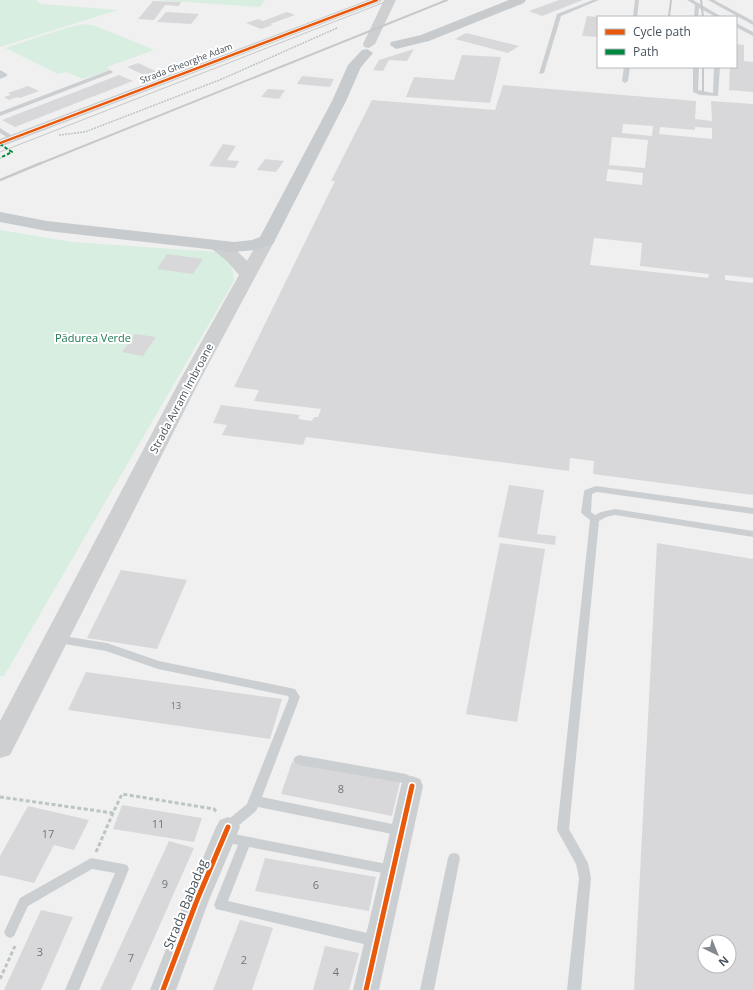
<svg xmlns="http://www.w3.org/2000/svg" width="753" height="990" font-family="'Open Sans',sans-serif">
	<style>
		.green { fill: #d7eee0 }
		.building { fill: #d8d8da; fill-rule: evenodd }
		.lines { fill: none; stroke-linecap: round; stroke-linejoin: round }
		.path-far1 { stroke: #bbc5c2; stroke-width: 1.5; stroke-dasharray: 2 1; stroke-linecap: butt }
		.path { stroke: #bbc5c2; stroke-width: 3; stroke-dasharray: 4 2.5; stroke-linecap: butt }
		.lane { fill: #cccfd1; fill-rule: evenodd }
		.street { fill: #cccfd1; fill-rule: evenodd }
		.secondary { fill: #cdcfd1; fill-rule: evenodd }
		.primary { fill: #c8cbce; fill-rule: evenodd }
		.tram { stroke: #c6c8ca; stroke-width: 1 }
		.rail-far1 { stroke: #c6c8ca; stroke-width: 2 }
		.rail { stroke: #c6c8ca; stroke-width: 2.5 }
		.quiet { stroke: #00873e; stroke-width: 2; stroke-dasharray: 3.5 2; stroke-linecap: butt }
		.cycleway-far1-casing { stroke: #fff; stroke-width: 4 }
		.cycleway-casing { stroke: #fff; stroke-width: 8 }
		.cycleway-far1 { stroke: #e8590c; stroke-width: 2.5 }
		.cycleway { stroke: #e8590c; stroke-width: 5 }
		.labels { text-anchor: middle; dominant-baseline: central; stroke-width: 4; stroke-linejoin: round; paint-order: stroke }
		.far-street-label { font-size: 9px; fill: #48525b; stroke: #fff }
		.number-label { font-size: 9px; fill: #6e757c }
		.park-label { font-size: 11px; fill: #1e784e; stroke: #fff }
		.street-label { font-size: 11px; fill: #48525b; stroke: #fff }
		.near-number-label { font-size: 11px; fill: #6e757c }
		.near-street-label { font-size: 13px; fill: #48525b; stroke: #fff }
	</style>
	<rect width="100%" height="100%" fill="#f1f0f0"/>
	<path class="green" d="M0,0H36L41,4L118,10L0,47Z
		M156,0H265L260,7Z
		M85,24L96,26L154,50L107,67L110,70L83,79L66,72L58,74L5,48L69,27Z
		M0,230L72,242L219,252L231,260L234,281L4,676H0Z"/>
	<path class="building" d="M559,0H583L542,16L529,11Z
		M153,1L181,2L179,6L165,5L154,20L138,19Z
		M166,12L199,14L191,24L157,22Z
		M287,12L295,15L270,24L273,25L261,29L246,23L258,19L263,21Z
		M587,16L598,17V37L582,36Z
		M466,33L519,46L508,53L455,39Z
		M736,44L744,45V61L753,62V92L729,90L730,67H736Z
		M414,49L407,61L389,60L383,71L373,70L379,60Z
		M462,55L501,57L490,103L406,97L414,77L454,80Z
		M138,63L147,67L157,72L146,76L127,67Z
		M119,75L133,81L15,127L2,120Z
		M302,76L334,79L330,87L297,84Z
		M503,85L696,101L695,119L712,121L711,101L753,104V278L725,275V280L753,283V495L593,474L594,461L570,458L569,471L306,437L303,445L222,435L227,425L213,423L221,405L300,415L298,419L312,421L314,417H318L321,409L254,401L259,390L234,387L335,181H331L372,100L495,110ZM623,124L653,126L652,136L622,133ZM660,127L695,130V127L712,128V139L659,134ZM612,137L648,140L645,168L609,165ZM608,169L643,173L642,185L606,181ZM594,238L642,243L640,266L709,274L708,278L590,265Z
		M28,86L39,91L20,98L17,97L9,100L4,97L11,95L8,93Z
		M268,89L285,90L279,99L261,97Z
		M223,144L236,146L227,160L239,161L235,168L209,166Z
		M265,159L284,161L276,172L257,170Z
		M167,254L203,259L193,274L157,269Z
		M135,334L156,337L143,356L122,352Z
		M509,485L544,490L537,534L556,536L555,545L498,537Z
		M500,543L545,549L517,722L466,714Z
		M657,543L753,559V990H634ZM705,942H729V966H705Z
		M121,570L187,580L157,649L87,638Z
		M86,672L282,699L270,739L68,710Z
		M292,762L400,782L392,816L281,794Z
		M122,805L202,818L194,842L113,829Z
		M28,806L89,820L74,850L54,845L34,883L0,875V856Z
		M169,841L194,848L131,990H100Z
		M265,858L376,877L369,911L255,891Z
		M41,910L73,917L41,990H4Z
		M240,920L273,928L252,990H213Z
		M325,946L359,953L349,990H313Z"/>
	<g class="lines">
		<path class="path-far1" d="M59,135L85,132L222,79L337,28"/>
		<path class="path" d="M0,797L113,813L122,794L214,809L217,813
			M96,852L113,813
			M0,979L15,946"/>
		<path class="lane" d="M593,0H599L561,16L544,73L539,74L557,14Z
			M635,0H639L637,17H633Z
			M687,0H693L722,17H716L699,8L698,17H694L695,5Z
			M708,0H714L753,21V25Z
			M736,23L753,32V36L736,27Z
			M624,67H630L628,81L625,83L622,81Z
			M693,67H699L698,90L713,93L714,67H720L718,96L700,95L693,92Z
			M0,70L7,74V76L0,79Z
			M110,70L113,72L112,73L0,116V112Z
			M0,128L14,137V139H10L0,133Z
			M596,486L753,508V514L597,492L592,494L591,512L595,515L601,512L615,509L753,531V537L615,515L606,517L599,521L569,829L588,863L591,878L581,990H567L579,878L576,864L557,830L590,520L581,513L584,492L585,490Z
			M57,635L107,643L159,661L295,689L300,697L262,797L402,826L406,827L408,831L406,835L402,836L258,807L256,811L232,831L228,832L224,831L222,827L224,823L247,804L289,698L288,696L158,669L106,651L53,642L52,639L53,636Z
			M299,755L406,774L410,776L418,786L416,789C409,792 407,788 403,783L299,765L295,763L293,760L295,757Z
			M224,832L397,866L399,870L397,874L393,875L249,847L228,901L376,935L381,937L382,941L381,945L376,947L216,909L214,905L238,845L220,841L218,837L220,833Z
			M454,853L458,854L460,858L434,990H420L448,858L450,854Z
			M91,858L123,864L127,865L129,869L79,990H65L115,873L92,869L28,906L14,936L10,938L6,936L4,932L20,898Z"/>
		<path class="street" d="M368,0H382L380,2L0,147V139Z
			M412,776L420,779L423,786L379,990H353L401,786L404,779Z
			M228,817L236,820L240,827L209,900L176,990H150L185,900L216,827L220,820Z"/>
		<path class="secondary" d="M384,0H396L375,44L369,48L364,47L363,44Z
			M267,235L273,236L275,240L200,380L10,755L0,758V721L180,380L239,275L228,262L207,245L209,241C223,238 238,251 247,261L261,236Z"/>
		<path class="primary" d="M509,0H526L524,3L429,41L396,49L390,45L391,42L421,35Z
			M367,49L373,53L361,67L346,101L273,244L255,250L234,252L47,231L0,222V212L47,221L234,242L252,240L260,237L332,101L348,65L362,50Z"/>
		<path class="tram" d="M0,152L390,0"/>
		<path class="rail-far1" d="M701,0L703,17
			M669,17L671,0
			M703,67V91
			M39,164L447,0"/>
		<path class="rail" d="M0,180L41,163"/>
		<path class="quiet" d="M0,144L12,152L0,158"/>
		<defs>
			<path id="cycleway-far1" d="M0,143L377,0"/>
			<path id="cycleway" d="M163,990L197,900L228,827
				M366,990L412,786"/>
		</defs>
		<use href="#cycleway-far1" class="cycleway-far1-casing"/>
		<use href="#cycleway" class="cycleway-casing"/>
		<use href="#cycleway-far1" class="cycleway-far1"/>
		<use href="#cycleway" class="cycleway"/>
	</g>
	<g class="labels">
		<g class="far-street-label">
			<text transform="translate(186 63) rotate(-21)">Strada Gheorghe Adam</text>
		</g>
		<g class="number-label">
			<text x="176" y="705">13</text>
		</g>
		<g class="park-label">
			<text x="93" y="337">Pădurea Verde</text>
		</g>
		<g class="street-label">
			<text transform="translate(181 398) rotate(-62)">Strada Avram Imbroane</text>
		</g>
		<g class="near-number-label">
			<text x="341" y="788">8</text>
			<text x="158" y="823">11</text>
			<text x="48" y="833">17</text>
			<text x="165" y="883">9</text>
			<text x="316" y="884">6</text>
			<text x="40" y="951">3</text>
			<text x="131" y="957">7</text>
			<text x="244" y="959">2</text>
			<text x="336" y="971">4</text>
		</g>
		<g class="near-street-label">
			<text transform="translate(185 904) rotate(-68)">Strada Babadag</text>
		</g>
	</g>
	<rect x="597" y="16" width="140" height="52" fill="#ffffff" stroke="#b6babd"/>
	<rect x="605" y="29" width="20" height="6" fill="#e8590c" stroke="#b6babd"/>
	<text x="633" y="36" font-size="12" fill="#48525b">Cycle path</text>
	<rect x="605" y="49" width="20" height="6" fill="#00873e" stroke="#b6babd"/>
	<text x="633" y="56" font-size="12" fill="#48525b">Path</text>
	<g transform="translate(717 954) rotate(137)"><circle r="19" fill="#ffffff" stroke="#b6babd"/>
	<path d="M0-3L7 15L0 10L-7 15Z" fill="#83898f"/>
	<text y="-6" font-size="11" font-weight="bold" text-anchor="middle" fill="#48525b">N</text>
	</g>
</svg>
